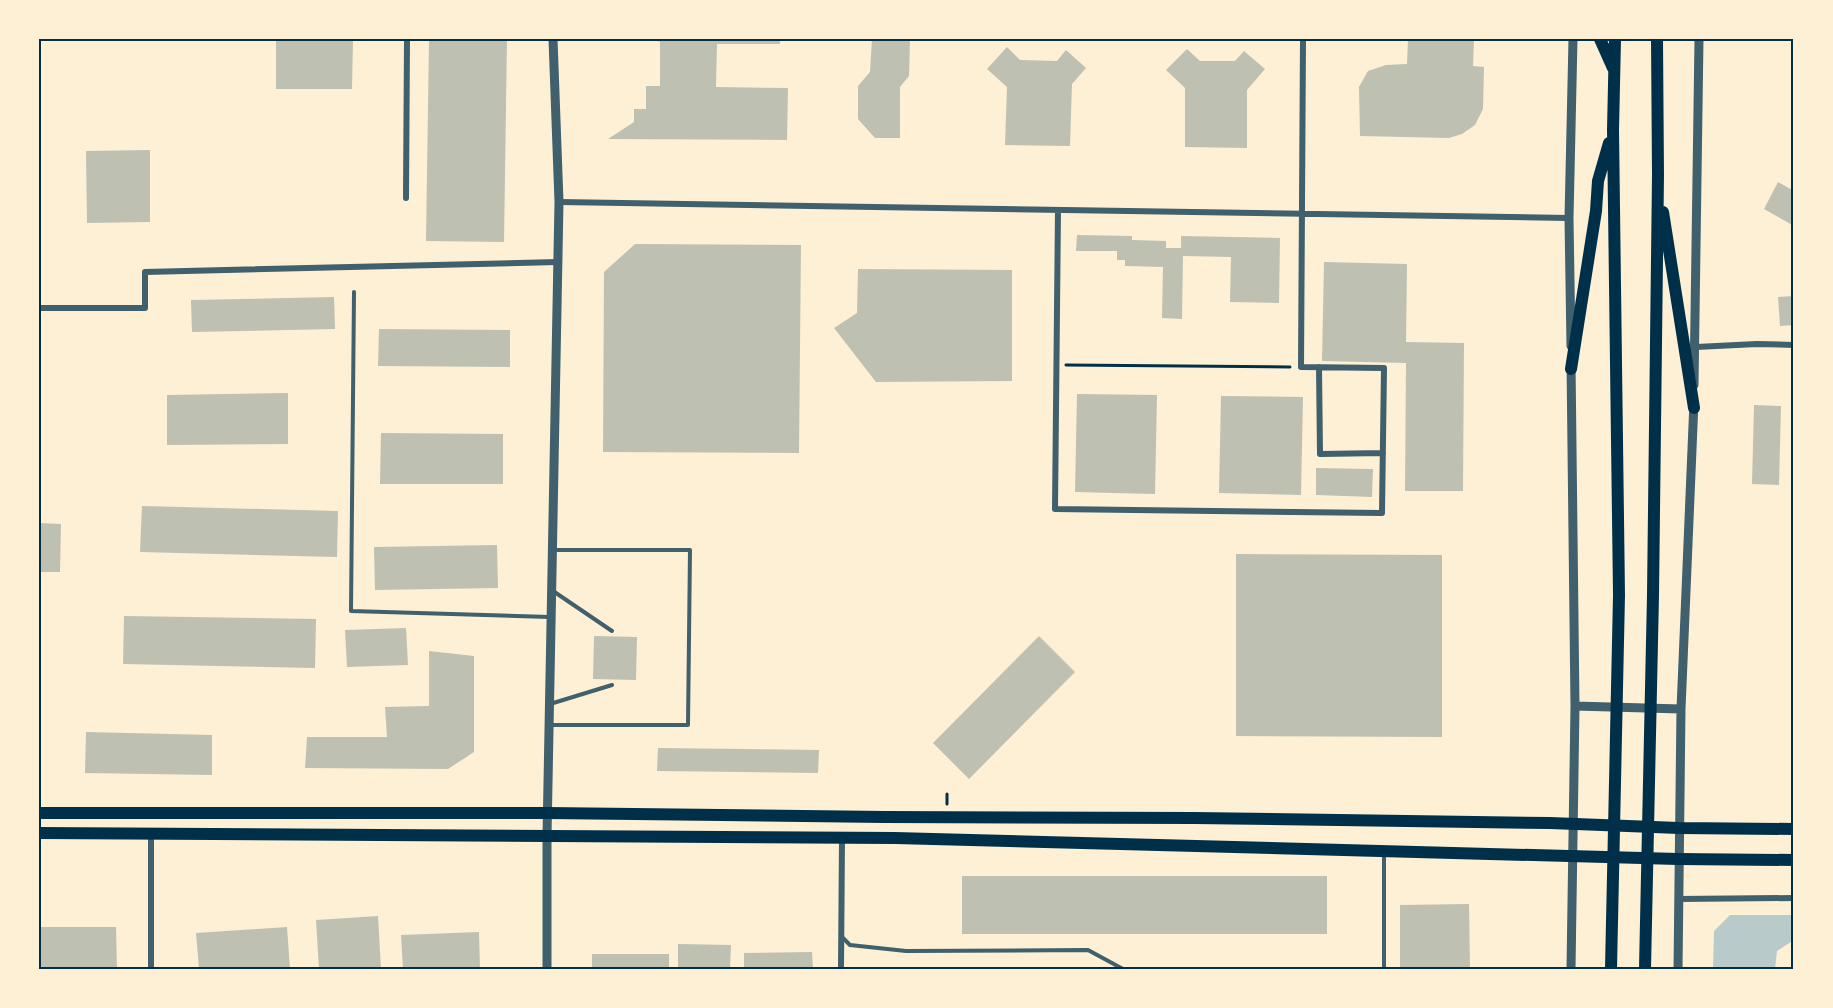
<svg xmlns="http://www.w3.org/2000/svg" width="1833" height="1008" font-family="'Open Sans',sans-serif">
	<style>
		.green { fill: #b9caca }
		.building { fill: #bec0b2 }
		.lines { fill: none; stroke-linecap: round; stroke-linejoin: round }
		.path { stroke: #003049; stroke-width: 3 }
		.service { stroke: #3f606c; stroke-width: 4 }
		.minor { stroke: #3f606c; stroke-width: 6 }
		.tertiary { stroke: #3f606c; stroke-width: 9 }
		.primary { stroke: #003049; stroke-width: 12 }
		.trunk { stroke: #003049; stroke-width: 12 }
		.neatline { fill: none; stroke: #003049; stroke-width: 2 }
	</style>
	<rect width="100%" height="100%" fill="#fdf0d5"/>
	<path class="green" d="M1730,915H1794V940L1777,951L1775,969H1713L1714,931Z"/>
	<path class="building" d="M276,39H353L352,89H276Z
		M429,39H507L504,242L426,241Z
		M651,39H780V44H717L716,87L788,88L787,140L608,139L634,122V109H646V86H660V42Z
		M872,39H910L909,76L900,87V138H875L858,119V86L870,72Z
		M1408,39H1474L1473,66L1484,67L1483,109L1475,125L1462,134L1449,138L1360,136L1359,87L1368,71L1386,65L1407,64Z
		M1007,47L1020,60L1057,61L1066,50L1086,68L1072,84L1070,146L1005,145L1007,87L987,69Z
		M1187,49L1200,61H1235L1244,51L1265,69L1247,90V148L1185,147V88L1166,70Z
		M150,150V222L87,223L86,151Z
		M1778,182L1794,191V226L1764,209Z
		M1077,235L1132,236V240L1166,241V248H1181V236L1280,238L1279,303L1230,302L1231,257L1183,256L1182,319L1162,318L1163,267L1125,266V260H1117V251H1076Z
		M635,244L801,245L799,453L603,452L604,272Z
		M1324,262L1407,264L1406,342L1464,343L1463,491H1405L1406,363L1322,361Z
		M858,269L1012,270V381L876,382L834,328L857,313Z
		M1794,296V325L1780,326L1778,297Z
		M334,297L335,329L192,332L191,300Z
		M379,329L510,330V367L378,366Z
		M288,393V444L167,445V395Z
		M1077,394L1157,395L1155,494L1075,492Z
		M1221,396L1303,397L1301,495L1219,493Z
		M1754,405L1781,406L1779,485L1752,484Z
		M381,433L503,434V484H380Z
		M1316,468L1373,469L1372,497L1316,495Z
		M142,506L338,511L337,557L140,552Z
		M39,523L61,524L60,572H39Z
		M497,545L498,588L375,590L374,547Z
		M1236,554L1442,555V737L1236,736Z
		M124,616L316,619L315,668L123,664Z
		M406,628L408,665L347,667L345,630Z
		M594,636L637,637L636,680L593,679Z
		M1039,636L1075,672L969,779L933,743Z
		M429,651L474,656V752L448,769L305,768L307,737H387L385,707L429,706Z
		M86,732L212,735V775L85,773Z
		M658,748L819,750L818,773L657,771Z
		M962,876H1327V934H962Z
		M1469,904L1470,969H1400V905Z
		M378,916L381,969H319L316,920Z
		M39,927H116L117,969H39Z
		M287,927L290,969H199L196,933Z
		M479,932L480,969H403L401,935Z
		M678,944L731,945L730,969H678Z
		M812,952L813,969H744V953Z
		M592,954H669V969H592Z"/>
	<g class="lines">
		<path class="path" d="M1066,365L1290,367
			M947,804V794"/>
		<path class="service" d="M354,292L351,611L550,617
			M553,591L612,631
			M550,704L612,685
			M549,725H688L690,550H552
			M842,937L850,945L906,951L1088,950L1123,969
			M1384,969V853"/>
		<path class="minor" d="M406,198L407,39
			M559,202L1569,218
			M1058,210L1055,509L1382,513L1384,368L1301,367L1303,39
			M39,308H145V272L558,262
			M1696,347L1757,344L1794,345
			M1319,367L1320,454L1383,453
			M1678,899L1794,898
			M151,969V834
			M841,969L842,838"/>
		<path class="tertiary" d="M1571,346L1569,218L1573,39
			M1571,362L1575,706L1571,969
			M1694,385L1699,39
			M1575,706L1681,709
			M547,969V836L559,202L553,39
			M1678,969L1681,709L1694,402"/>
		<path class="primary" d="M39,813H547L884,817L1194,818L1550,823L1679,828L1794,829
			M39,833L895,838L1678,859L1794,860"/>
		<path class="trunk" d="M1600,39L1613,68
			M1663,212L1694,408
			M1571,369L1596,211L1598,181L1609,143
			M1611,969L1619,595L1613,130L1615,39
			M1645,969L1653,595L1658,175L1657,39"/>
	</g>
	<rect width="1833" height="1008" fill="none" stroke="#fdf0d5" stroke-width="81"/>
	<rect x="40" y="40" width="1752" height="928" class="neatline"/>
</svg>
